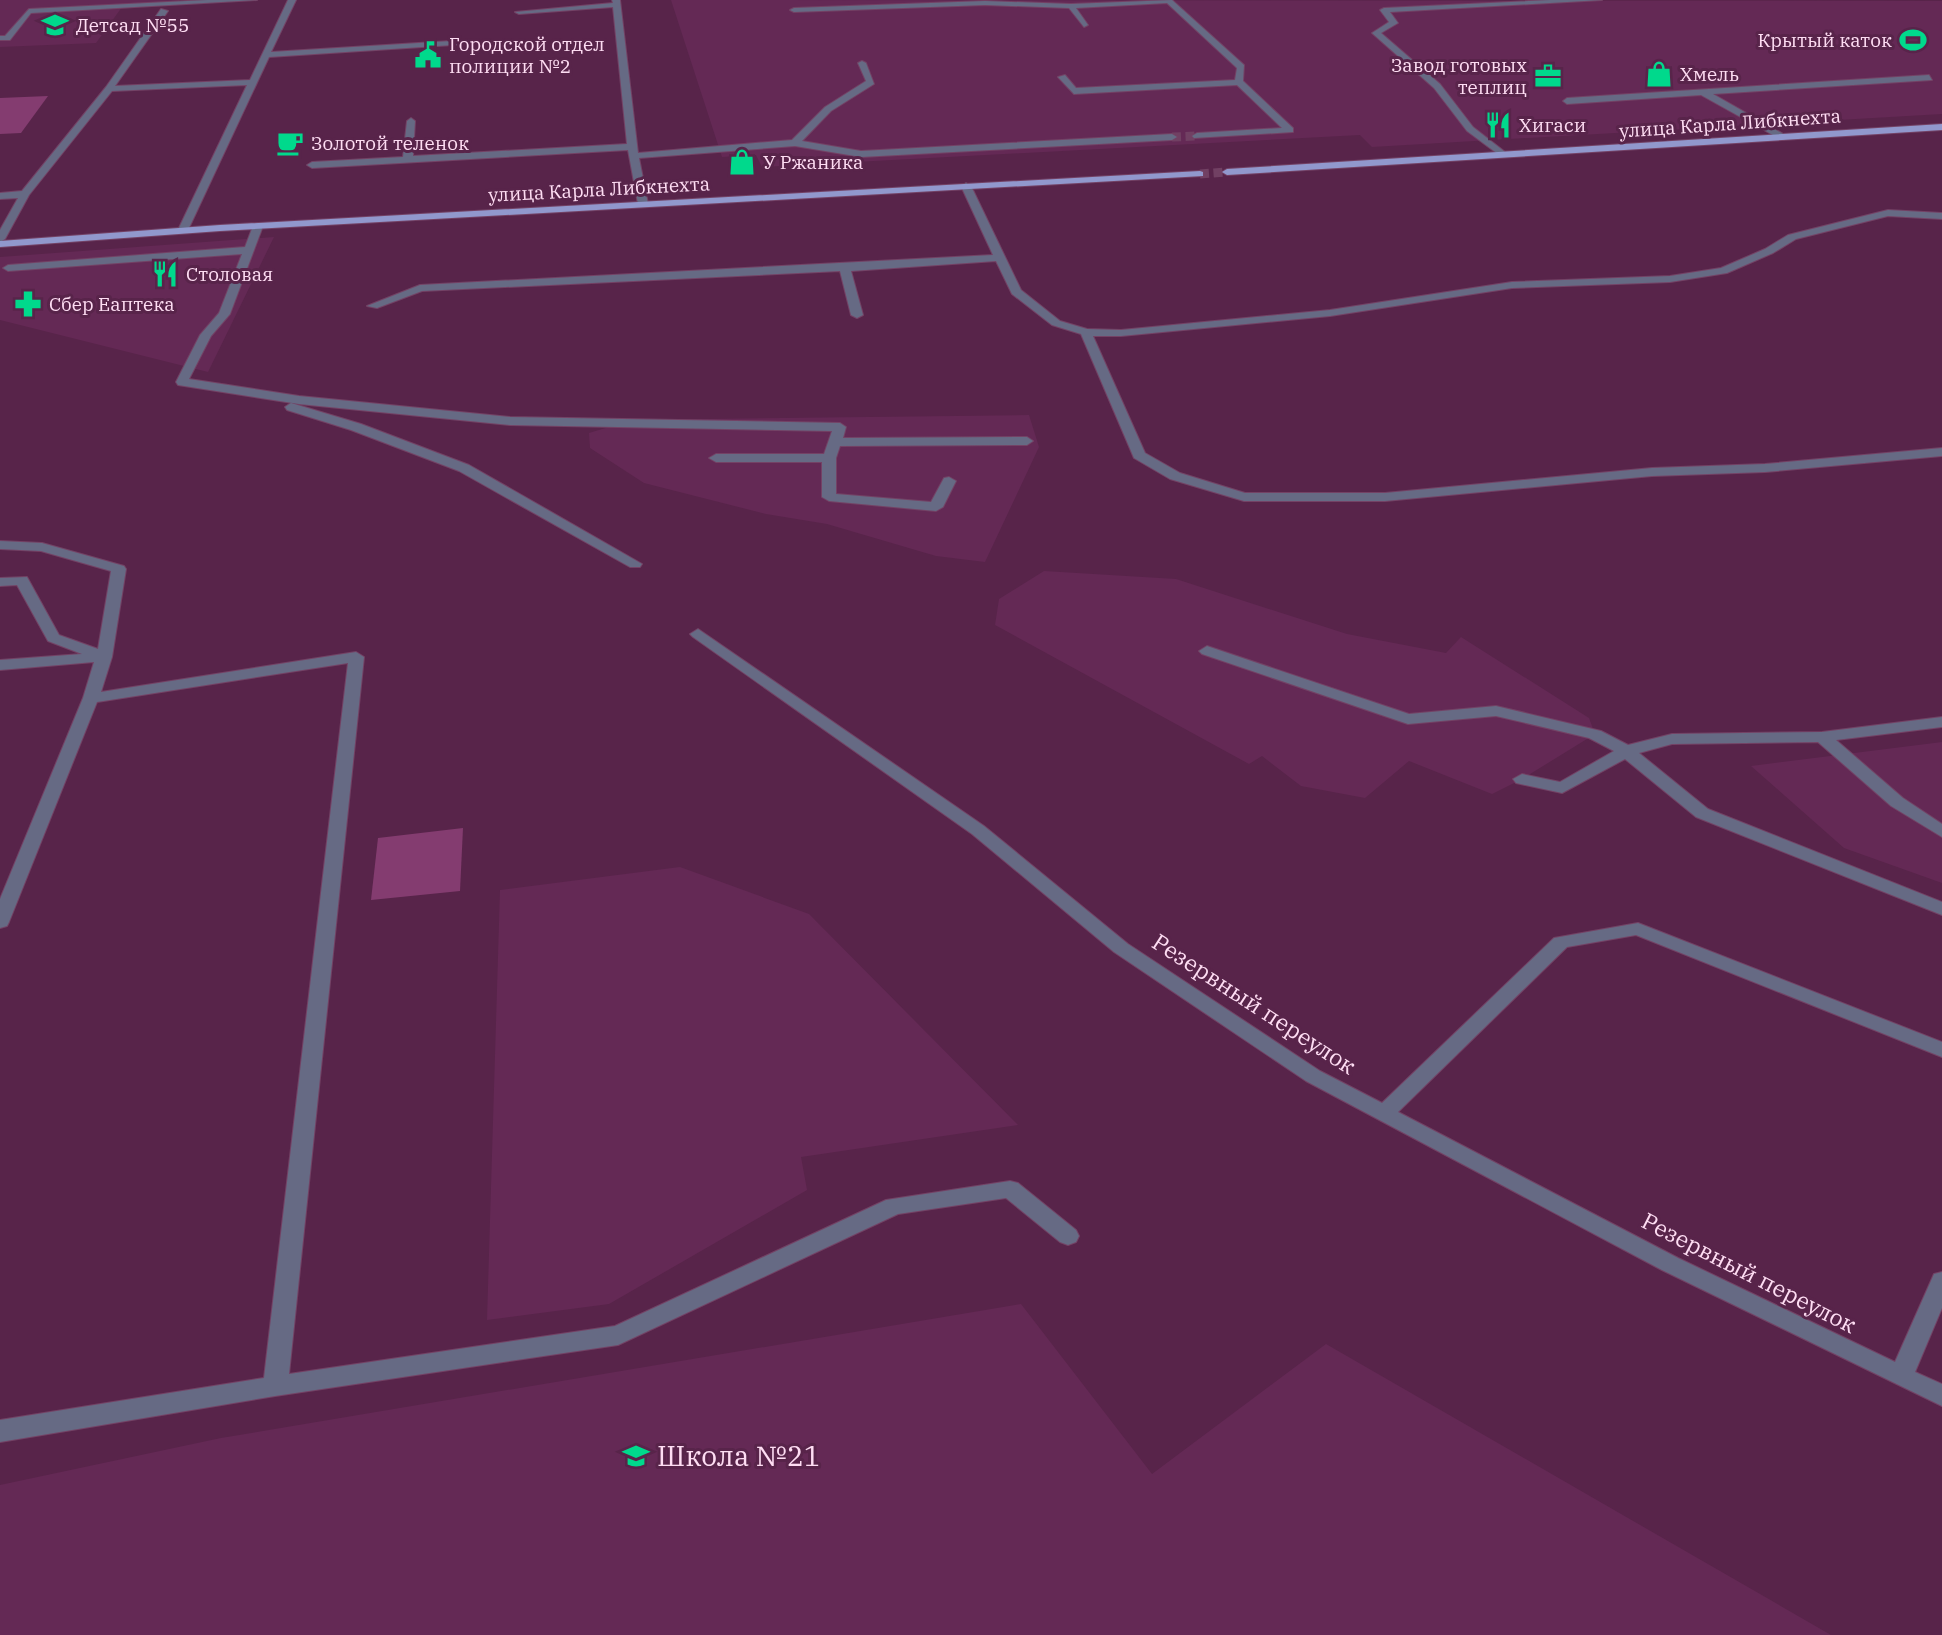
<svg xmlns="http://www.w3.org/2000/svg" width="1942" height="1635" viewBox="0 0 1942 1635" font-family="'IBM Plex Serif',serif">
  <rect width="100%" height="100%" fill="#58244a"/>
  <!-- built -->
  <g fill="#642955">
    <polygon points="0,0 180,0 175,5 122,7 96,43 0,47"/>
    <polygon points="671,0 1942,1 1942,114 1372,147 1360,135 762,167 756,155 722,157"/>
    <polygon points="274,237 208,372 0,320 0,257"/>
    <polygon points="1029,415 1039,447 985,562 936,556 827,524 766,514 644,483 590,448 589,433 632,420"/>
    <polygon points="1044,571 1176,579 1347,634 1446,653 1461,637 1589,718 1595,734 1522,779 1492,794 1409,761 1365,798 1301,786 1262,756 1249,764 995,625 999,599"/>
    <polygon points="1942,742 1942,883 1844,848 1751,766"/>
    <polygon points="680,867 809,914 1018,1125 801,1157 807,1190 609,1304 487,1320 500,890"/>
    <polygon points="1021,1304 1152,1474 1326,1344 1831,1635 0,1635 0,1485 221,1438"/>
  </g>
  <!-- green -->
  <g fill="#843c70">
    <polygon points="48,96 21,133 0,134 0,98"/>
    <polygon points="463,828 460,891 371,900 378,838"/>
  </g>
  <g fill="none" stroke-linecap="round" stroke-linejoin="round">
    <!-- minor-tunnel -->
    <polyline stroke="#714063" stroke-width="9" stroke-dasharray="9 4.5" stroke-linecap="butt" points="1172,137 1197,136"/>
    <!-- major-tunnel -->
    <polyline stroke="#714063" stroke-width="9" stroke-dasharray="9 4.5" stroke-linecap="butt" points="1200,174 1227,172"/>
    <!-- minor casing -->
    <g stroke="#734265" stroke-width="2">
      <g id="minor">
        <polygon points="207,0 257,0 31,13 10,40 0,40 0,36 5,36 29,9"/>
        <polygon points="288,0 296,0 271,52 468,40 472,42 468,44 269,57 188,230 183,233 178,230 247,85 112,91 29,195 5,239 0,242 0,230 18,198 0,199 0,193 22,191 106,87 161,9 168,11 115,86 250,80"/>
        <polygon points="612,0 620,0 638,153 792,140 825,107 866,81 858,63 862,61 866,63 874,84 831,111 802,141 861,151 1172,134 1177,137 1172,140 861,157 795,146 639,158 648,204 643,207 638,204 628,150 312,168 307,165 312,162 403,157 407,121 411,118 415,121 413,156 627,144 613,7 519,14 515,12 613,3"/>
        <polygon points="1172,0 1244,65 1243,81 1293,128 1293,132 1194,138 1192,136 1197,133 1282,128 1237,85 1074,94 1058,77 1065,75 1076,88 1235,80 1237,68 1167,3 1076,8 1088,25 1084,27 1069,8 985,5 794,12 790,10 794,8 985,1 1071,4"/>
        <polygon points="1550,0 1602,0 1390,12 1398,23 1381,33 1440,84 1473,127 1505,152 1505,156 1502,157 1467,131 1434,88 1372,33 1389,22 1380,10 1384,8"/>
        <polygon points="1929,75 1932,80 1713,94 1785,135 1785,139 1782,140 1701,95 1567,104 1563,101 1567,98"/>
        <polygon points="966,183 971,186 1021,290 1060,321 1087,329 1121,330 1330,310 1512,282 1670,276 1721,268 1765,249 1788,235 1888,210 1942,213 1942,219 1888,216 1796,239 1773,253 1727,273 1670,282 1512,288 1330,316 1121,336 1093,336 1145,453 1180,473 1245,493 1385,493 1652,468 1765,464 1942,448 1942,456 1765,472 1652,476 1385,501 1244,501 1170,479 1134,458 1081,334 1052,325 1012,294 996,261 851,271 863,315 857,318 851,315 840,271 422,291 377,308 367,306 420,285 993,255 961,186"/>
        <polygon points="258,223 263,226 230,314 211,336 189,379 299,396 510,417 840,423 846,427 843,438 1027,437 1033,441 1027,445 840,446 836,458 836,494 931,502 944,478 949,477 956,481 943,507 936,511 829,501 822,497 822,462 716,462 709,458 716,454 824,454 832,431 510,425 299,404 178,385 176,382 200,335 219,313 242,254 8,271 3,268 8,265 245,247 253,226"/>
        <polygon points="291,403 361,424 469,465 642,564 640,567 630,567 459,471 351,430 287,410 285,407"/>
        <polygon points="0,541 42,543 124,566 126,569 112,657 101,692 356,652 364,657 289,1374 615,1326 886,1200 1010,1181 1018,1183 1076,1230 1079,1236 1076,1242 1068,1245 1060,1242 1006,1198 898,1214 618,1345 275,1396 0,1442 0,1420 264,1378 348,663 97,702 9,922 7,926 0,928 0,899 83,698 94,662 0,670 0,660 82,654 48,641 17,585 0,586 0,578 27,577 59,635 98,649 111,571 41,551 0,549"/>
        <polygon points="698,629 984,826 1128,944 1320,1071 1382,1103 1554,938 1638,923 1942,1042 1942,1057 1636,935 1567,947 1398,1112 1678,1258 1895,1362 1934,1274 1942,1272 1942,1308 1915,1372 1942,1384 1942,1406 1662,1270 1306,1081 1114,952 972,834 693,637 690,634"/>
        <polygon points="1207,646 1409,714 1496,706 1601,731 1628,745 1672,734 1822,732 1942,717 1942,727 1836,740 1903,798 1942,824 1942,837 1891,806 1818,742 1672,744 1639,753 1708,809 1942,902 1942,915 1696,817 1625,759 1562,793 1516,783 1513,779 1522,774 1560,782 1614,751 1589,738 1496,716 1408,724 1202,654 1199,651"/>
      </g>
    </g>
    <!-- major casing -->
    <g stroke="#734265" stroke-width="2">
      <g id="major">
        <polygon points="1942,124 1942,130 1227,175 1222,172 1227,169"/>
        <polygon points="1200,171 1203,172 1203,176 220,231 0,247 0,241 220,225"/>
      </g>
    </g>
    <!-- minor -->
    <use href="#minor" fill="#666a84" fill-rule="evenodd"/>
    <!-- major -->
    <use href="#major" fill="#9198cd" fill-rule="evenodd"/>
  </g>
  <!-- icons -->
  <defs>
    <g id="school-bare" transform="scale(2.1)"><path d="M0-5L7-2L0 1L-7-2ZM-4 1L0 2.5L4 1V4Q0 6-4 4Z" fill="#00d98c" stroke="#58244a" stroke-width="2.5" paint-order="stroke"/></g>
    <g id="stadium-bare" transform="scale(2.1)"><path d="M0-5a6.5 5 0 1 0 0 10a6.5 5 0 1 0 0-10ZM-3.5-1.8h7v3.6h-7Z" fill="#00d98c" stroke="#58244a" stroke-width="2.5" paint-order="stroke"/></g>
    <g id="civic-bare" transform="scale(2.1)"><path d="M-.6-6.5H3V-4.5H.6V-3L4-1V1h2V6H-6V1h2V-1L-.6-3ZM-1.2 2.5V6h2.4V2.5Z" fill="#00d98c" stroke="#58244a" stroke-width="2.5" paint-order="stroke"/></g>
    <g id="shop-bare" transform="scale(2.1)"><path d="M-5-2.5h2.3a2.7 3.5 0 0 1 5.4 0H5L5.5 6h-11ZM-1.5-2.5h3a1.5 2.3 0 0 0-3 0Z" fill="#00d98c" stroke="#58244a" stroke-width="2.5" paint-order="stroke"/></g>
    <g id="office-bare" transform="scale(2.1)"><path d="M-6-3h4V-5.5h4V-3h4V5H-6ZM-1-4.5V-3h2v-1.5ZM-6 0V1H6V0Z" fill="#00d98c" stroke="#58244a" stroke-width="2.5" paint-order="stroke"/></g>
    <g id="restaurant-bare" transform="scale(2.1)"><path d="M-5-6h1v4h1v-4h1v4h1v-4h1v5L-1.5 .5V6h-2V.5L-5-1ZM5-6V6H3V1.5H1.5Q1.5-4 5-6Z" fill="#00d98c" stroke="#58244a" stroke-width="2.5" paint-order="stroke"/></g>
    <g id="cafe-bare" transform="scale(2.1)"><path d="M-5.5-4.5H6V0H3Q3 3.5 0 3.5H-2.5Q-5.5 3.5-5.5 0ZM3-3.2v2h1.7v-2ZM-6 4.5H4V6H-6Z" fill="#00d98c" stroke="#58244a" stroke-width="2.5" paint-order="stroke"/></g>
    <g id="pharmacy-bare" transform="scale(2.1)"><path d="M-2-6h4v4h4v4h-4v4h-4v-4h-4v-4h4Z" fill="#00d98c" stroke="#58244a" stroke-width="2.5" paint-order="stroke"/></g>
  </defs>
  <g fill-rule="evenodd">
    <use href="#school-bare" x="55" y="25"/>
    <use href="#stadium-bare" x="1913" y="40"/>
    <use href="#civic-bare" x="428" y="55"/>
    <use href="#shop-bare" x="1659" y="74"/>
    <use href="#office-bare" x="1548" y="76"/>
    <use href="#restaurant-bare" x="1498" y="125"/>
    <use href="#cafe-bare" x="290" y="143"/>
    <use href="#shop-bare" x="742" y="162"/>
    <use href="#restaurant-bare" x="165" y="274"/>
    <use href="#pharmacy-bare" x="28" y="304"/>
    <use href="#school-bare" x="636" y="1456"/>
  </g>
  <g text-anchor="middle" stroke-width="6" stroke-linejoin="round" paint-order="stroke">
    <!-- far-poi labels -->
    <g font-size="19" fill="#feddf3" stroke="#58244a" text-anchor="start">
      <text x="76" y="32">Детсад №55</text>
      <text x="1892" y="47" text-anchor="end">Крытый каток</text>
      <text x="449" y="51">Городской отдел<tspan x="449" dy="22">полиции №2</tspan></text>
      <text x="1527" y="72" text-anchor="end">Завод готовых<tspan x="1527" dy="22">теплиц</tspan></text>
      <text x="1680" y="81">Хмель</text>
      <text x="1519" y="132">Хигаси</text>
      <text x="311" y="150">Золотой теленок</text>
      <text x="763" y="169">У Ржаника</text>
      <text x="186" y="281">Столовая</text>
      <text x="49" y="311">Сбер Еаптека</text>
    </g>
    <!-- far-street labels -->
    <g font-size="19" fill="#feddf3" stroke="#58244a">
      <text transform="translate(1730 123) rotate(-4)" y="7">улица Карла Либкнехта</text>
      <text transform="translate(599 189) rotate(-3)" y="7">улица Карла Либкнехта</text>
    </g>
    <!-- street labels -->
    <g font-size="23" fill="#feddf3" stroke="#58244a">
      <text transform="translate(1254 1004) rotate(33)" y="8">Резервный переулок</text>
      <text transform="translate(1749 1273) rotate(27)" y="8">Резервный переулок</text>
    </g>
    <!-- near-poi labels -->
    <g font-size="28" fill="#feddf3" stroke="#58244a" text-anchor="start">
      <text x="657" y="1466">Школа №21</text>
    </g>
  </g>
</svg>
